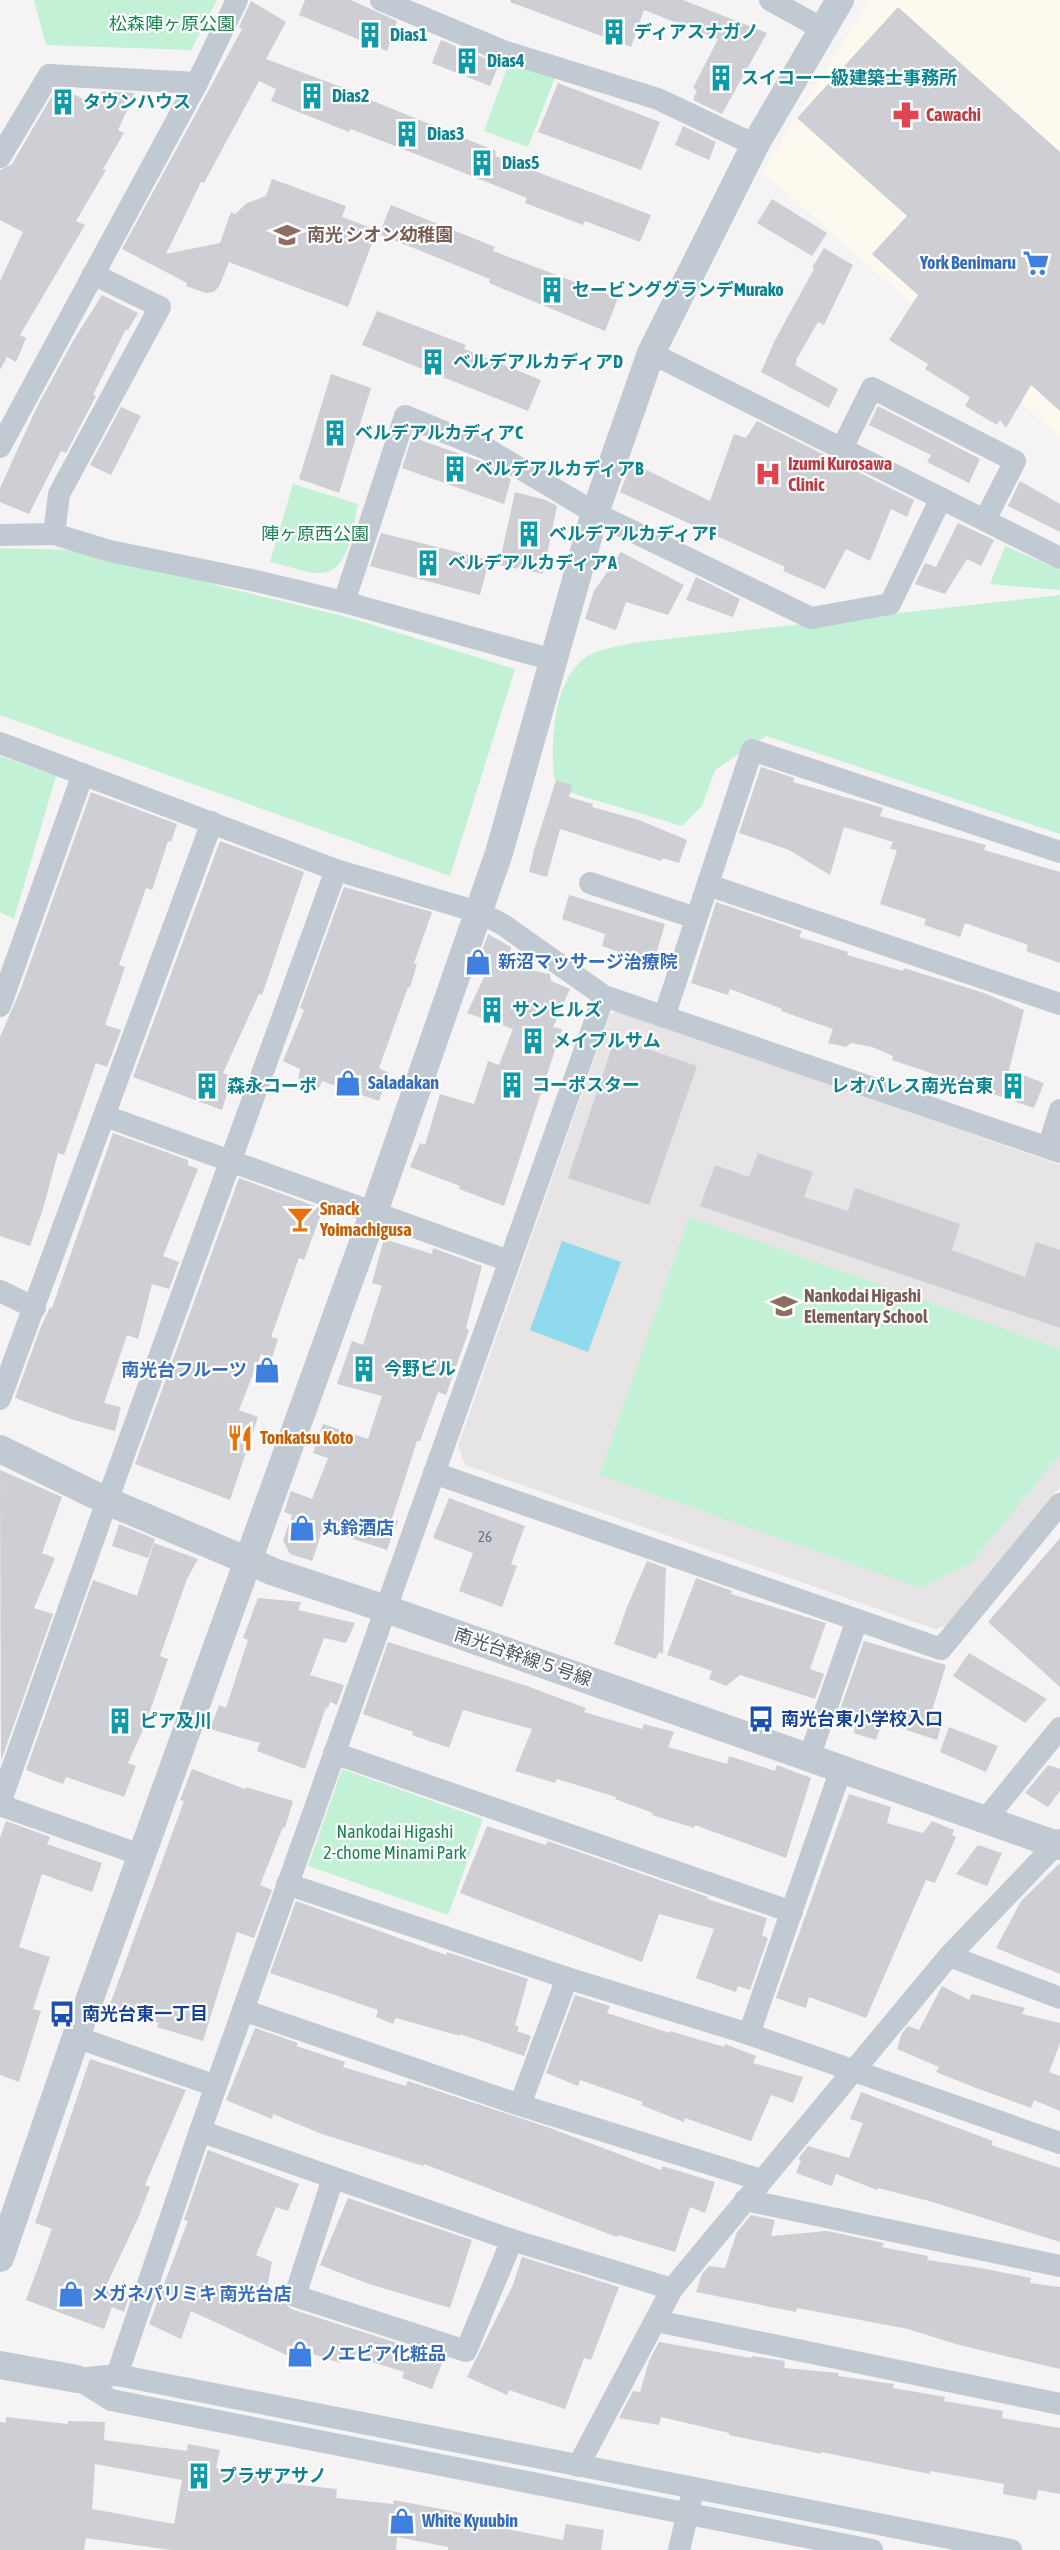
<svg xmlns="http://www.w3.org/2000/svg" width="1060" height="2550" viewBox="0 0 1060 2550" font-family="'Asap Condensed','Noto Sans JP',sans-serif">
  <rect width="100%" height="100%" fill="#f5f3f3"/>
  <!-- commercial -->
  <polygon fill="#fdf9ef" points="870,0 1060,0 1060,437 763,171"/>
  <!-- education -->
  <polygon fill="#e6e4e5" points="619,1011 1060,1165 1060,1487 949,1624 936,1629 921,1624 465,1465 458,1446 610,1014"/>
  <!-- green -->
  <g fill="#c3f1d5">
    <polygon points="34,0 217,0 191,50 46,45"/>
    <polygon points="511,57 557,72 528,147 484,131"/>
    <path d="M293,484L358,504C353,525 350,573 320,573C305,573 285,565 270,562Z"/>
    <polygon points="1005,546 1060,570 1060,590 990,584"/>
    <polygon points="0,548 110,551 219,586 347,617 515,669 450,876 0,715"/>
    <path d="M1060,595V834L766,736L715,770L702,806L682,826L568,792L554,778C551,740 552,676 591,654C603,648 620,646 632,643Z"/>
    <polygon points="0,756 56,776 14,919 0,912"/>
    <polygon points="689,1217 1060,1349 1060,1454 971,1563 921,1588 599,1475"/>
    <polygon points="342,1769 483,1819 448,1915 308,1866"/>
  </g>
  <!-- water -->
  <polygon fill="#90daee" points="562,1241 621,1262 588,1352 530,1330"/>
  <!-- building -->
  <g fill="#cdcfd5" fill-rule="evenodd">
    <polygon points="305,0 351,0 397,21 387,51 299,15"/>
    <polygon points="511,0 683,0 767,33 722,114 693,100 697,90 693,88 718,39 644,10 631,47 510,2"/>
    <polygon points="251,1 286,22 266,59 363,95 363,97 496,151 495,156 651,215 640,242 585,221 583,225 525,203 527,198 444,165 351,129 349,132 271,101 276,89 259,81 204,183 201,182 166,254 220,243 231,212 235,214 247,203 266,196 272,179 346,206 342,217 377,230 348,307 229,262 219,287 213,292 206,293 186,286 187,283 122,249 242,29 239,27"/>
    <polygon points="898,7 1060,152 1060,411 1031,385 1006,428 1000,420 997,425 965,406 970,397 925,369 928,364 889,340 918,295 872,254 907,216 797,118"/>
    <polygon points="441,40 499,64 490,86 432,63"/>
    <polygon points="558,83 660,122 641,170 538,132"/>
    <polygon points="56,89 63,89 96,105 102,91 135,93 118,130 124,133 103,169 106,170 76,221 85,225 20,335 26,338 16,362 7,357 0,370 0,281 23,232 0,220 0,170 12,164"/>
    <polygon points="683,126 716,142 709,160 675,145"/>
    <polygon points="772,199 827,233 812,256 757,223"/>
    <polygon points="391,205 495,247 493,251 618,298 605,331 489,283 490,279 379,234"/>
    <polygon points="824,248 853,265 824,325 818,322 796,360 797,361 795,365 838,389 829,408 761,372 775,340 814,269 812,268"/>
    <polygon points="102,295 138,313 128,330 126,329 93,395 96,396 66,453 61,451 29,514 0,502 0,488 36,409 73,341"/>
    <polygon points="377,311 466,345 464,349 541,380 528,411 362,345"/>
    <polygon points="331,374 371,388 339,493 299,479"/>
    <polygon points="878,406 980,459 969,483 927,462 931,455 869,425"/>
    <polygon points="121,407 141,416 111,475 90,465"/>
    <polygon points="757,421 914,500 907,517 891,509 870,561 846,549 825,589 783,571 785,567 620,492 632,463 710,501 734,434 746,438"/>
    <polygon points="412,437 483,462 511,479 504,504 402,468"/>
    <polygon points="1020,481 1060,504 1060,532 1008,506"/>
    <polygon points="515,492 546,500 557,506 543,574 499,565"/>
    <polygon points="958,523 994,540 981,566 967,559 945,594 915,584 925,563 936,567"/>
    <polygon points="381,533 489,560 480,595 370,566"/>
    <polygon points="621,552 684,585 668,615 626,602 616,630 585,619 594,591"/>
    <polygon points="696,577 740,599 733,617 686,600"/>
    <polygon points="761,767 794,778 793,782 883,808 880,816 986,845 984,850 1060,872 1060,963 1026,951 1028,945 965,923 960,937 924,925 926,919 880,904 897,850 890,849 893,842 844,827 830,875 789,850 739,833"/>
    <polygon points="556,780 572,785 569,797 593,804 592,807 639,820 687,840 679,863 663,858 661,861 560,829 547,877 529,872 534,850"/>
    <polygon points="91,792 177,824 171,842 168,841 152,890 146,888 119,965 125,967 105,1025 121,1030 107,1067 96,1063 64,1155 58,1153 43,1209 30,1246 0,1236 0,1037 20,991"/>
    <polygon points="220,841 304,872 262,995 259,994 223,1073 232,1077 222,1110 133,1077"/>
    <polygon points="344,887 432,912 414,963 417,964 410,988 408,987 379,1068 389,1073 379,1101 322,1081 319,1088 298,1081 300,1069 283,1061 304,1010 300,1008"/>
    <polygon points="569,895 665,924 653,964 602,946 605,934 562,919"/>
    <polygon points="716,902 802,931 799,937 848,952 847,955 903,971 904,968 984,993 1024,1010 1009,1070 1044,1083 1034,1108 892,1060 893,1056 872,1047 851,1043 846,1047 828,1043 833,1029 781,1011 782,1009 730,989 728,995 691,983"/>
    <polygon points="488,934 511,947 510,954 527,963 525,969 550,974 551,981 570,989 553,1027 562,1029 504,1206 459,1189 460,1186 410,1167 420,1143 425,1145 440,1094 474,1104 488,1061 499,1065 513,1029 467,1013 488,969 477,965"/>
    <polygon points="615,1038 697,1066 649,1205 568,1178"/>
    <polygon points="113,1133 188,1160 188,1165 198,1169 163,1256 179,1262 169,1289 152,1284 138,1339 127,1335 104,1403 121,1407 115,1431 74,1420 15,1398 40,1329 50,1307 52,1308"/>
    <polygon points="758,1153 813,1172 804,1197 848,1211 855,1188 960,1224 952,1250 1025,1277 1036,1242 1060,1250 1060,1328 700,1206 715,1165 749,1177"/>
    <polygon points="239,1178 323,1209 304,1260 299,1258 271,1337 278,1339 272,1358 261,1354 239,1410 258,1417 230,1500 135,1464"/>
    <polygon points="384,1239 432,1254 433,1248 482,1266 466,1328 469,1330 446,1395 438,1392 420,1441 417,1441 392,1519 398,1521 387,1550 323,1529 312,1561 290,1554 283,1540 292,1515 284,1512 291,1491 312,1499 328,1458 313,1453 323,1424 368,1439 382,1396 337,1384 352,1341 363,1345 382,1286 372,1283"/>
    <polygon points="0,1470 62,1497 42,1553 55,1558 34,1608 53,1614 1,1761"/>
    <polygon points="449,1498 525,1526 511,1564 517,1566 502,1607 459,1591 473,1553 433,1538"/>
    <polygon points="119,1524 155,1539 148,1558 112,1546"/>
    <polygon points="1060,1538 1060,1687 988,1622"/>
    <polygon points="154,1543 198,1559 187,1579 160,1656 168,1659 145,1725 128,1763 136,1766 124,1797 66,1777 63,1784 26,1770 93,1580 137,1596"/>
    <polygon points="647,1561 666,1568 663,1654 659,1652 656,1659 614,1644 627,1607"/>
    <polygon points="696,1578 732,1591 731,1594 826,1623 810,1669 824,1674 815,1699 740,1675 726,1686 709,1679 712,1671 667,1655"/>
    <polygon points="258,1598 301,1602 298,1610 355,1623 346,1643 324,1638 310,1675 344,1685 337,1705 330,1702 328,1708 326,1707 305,1769 257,1751 260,1743 210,1729 219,1705 226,1708 248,1640 243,1638"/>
    <polygon points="864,1641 946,1665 931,1714 944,1717 937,1740 882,1722 876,1740 854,1733 857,1717 840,1710"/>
    <polygon points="388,1642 527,1686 586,1708 584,1712 642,1729 644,1724 674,1732 668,1747 727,1764 729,1756 775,1771 777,1765 811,1778 786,1858 695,1825 694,1828 652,1815 653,1813 615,1799 616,1797 557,1779 555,1783 515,1771 532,1729 463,1710 449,1748 412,1735 413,1732 363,1714"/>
    <polygon points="969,1653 1047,1699 1025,1723 953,1676"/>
    <polygon points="949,1727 998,1746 986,1772 940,1752"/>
    <polygon points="1048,1765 1060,1769 1060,1791 1048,1807 1025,1793"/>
    <polygon points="192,1769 245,1789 246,1787 293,1801 285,1828 283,1827 260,1885 272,1890 254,1938 237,1932 203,2041 157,2027 159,2023 109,2007 184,1801 180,1800"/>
    <polygon points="849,1794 891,1807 887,1823 923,1833 932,1821 954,1830 952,1835 956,1837 935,1883 926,1880 866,2018 809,1997 806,2008 776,1998"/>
    <polygon points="6,1821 50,1837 47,1844 102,1863 92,1892 42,1874 19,1947 50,1957 33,2009 41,2011 19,2082 0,2075 0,1838"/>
    <polygon points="487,1826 546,1845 548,1841 708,1897 707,1899 767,1918 762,1935 768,1938 750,1990 738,1986 736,1992 696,1978 714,1929 659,1914 642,1962 460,1893"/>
    <polygon points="978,1845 1002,1853 987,1886 956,1874"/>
    <polygon points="1060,1863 1060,1974 996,1948 1021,1901"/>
    <polygon points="296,1901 446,1955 447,1952 528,1979 515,2025 519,2027 517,2031 531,2036 524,2056 460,2034 460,2036 396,2018 393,2024 376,2017 378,2010 270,1973"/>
    <polygon points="942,1986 969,2000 972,1994 1025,2008 1022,2014 1060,2023 1060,2043 1049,2072 1060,2076 1060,2111 1034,2100 1031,2108 976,2088 936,2072 939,2067 897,2049 902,2033 908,2026 919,2030"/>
    <polygon points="575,1995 610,2006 607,2013 670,2033 670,2031 724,2047 725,2044 756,2056 753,2063 803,2077 793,2103 771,2095 751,2141 685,2118 684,2122 641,2105 643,2102 580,2080 578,2086 546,2073"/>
    <polygon points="255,2028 298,2043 296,2046 345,2062 343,2067 406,2086 408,2081 550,2128 661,2170 662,2166 715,2182 705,2213 690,2207 675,2252 618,2235 617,2237 424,2164 423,2166 322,2134 273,2114 272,2119 226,2100"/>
    <polygon points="90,2059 186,2090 145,2185 150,2187 139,2216 106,2286 130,2294 124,2312 112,2307 104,2329 26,2300 52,2229 35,2223"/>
    <polygon points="861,2092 993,2141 991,2145 1060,2168 1060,2242 929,2201 878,2188 877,2190 836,2174 832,2186 796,2173 801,2160 798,2159 808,2146 849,2158 863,2123 850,2119"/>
    <polygon points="208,2150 299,2184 288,2211 276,2207 256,2255 272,2262 266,2293 283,2300 291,2309 444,2358 432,2389 402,2378 404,2372 344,2353 340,2363 301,2350 297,2360 191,2311 181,2339 149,2324 188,2221 184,2220"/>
    <polygon points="348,2198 472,2240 450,2308 369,2284 320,2265"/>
    <polygon points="751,2215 775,2220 771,2236 827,2231 884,2243 882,2247 928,2256 927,2260 981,2268 1031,2278 1030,2283 1060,2287 1060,2369 959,2345 908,2329 797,2308 796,2312 696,2292 702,2274 709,2266 725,2268 737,2232"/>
    <polygon points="522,2257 619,2287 591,2360 584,2358 565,2409 509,2390 507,2395 467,2377 513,2285"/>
    <polygon points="659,2342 751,2358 752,2356 785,2361 784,2368 839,2373 838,2376 894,2384 893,2388 945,2397 944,2401 1003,2411 1002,2418 1060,2428 1060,2494 1038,2490 1036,2500 1003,2494 1004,2484 930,2471 930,2474 821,2452 821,2454 729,2435 729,2433 661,2417 659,2425 619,2418 633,2391 640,2392 649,2361"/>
    <path d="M6,2417L68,2424V2421L105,2422L104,2440L187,2451L188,2444L220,2450L216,2468L281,2480V2483L337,2489L336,2498L393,2504L394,2500L493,2519L492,2526L563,2540L566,2524L604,2530L601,2550H448V2547L397,2537L396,2550H171L86,2538L84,2550H0V2422L6,2423ZM95,2464L182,2480L174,2524L92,2509Z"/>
  </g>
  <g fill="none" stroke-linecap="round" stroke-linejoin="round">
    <!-- minor -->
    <g stroke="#c1cad2" stroke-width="22">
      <polyline points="381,0 503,51 658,99 755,145"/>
      <polyline points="770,0 823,29"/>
      <polyline points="0,157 49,75 197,83"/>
      <polyline points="651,353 1060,558"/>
      <polyline points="0,447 197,83 237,0"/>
      <polyline points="842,448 872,388 1015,461 985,520"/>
      <polyline points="54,534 59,494 160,307 93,274"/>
      <polyline points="0,535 54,534 110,551 256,581 344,602 553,660"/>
      <polyline points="344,602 405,416 489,450 595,513 811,618 890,604 941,498"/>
      <polyline points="0,743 336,870 478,912 502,924 604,996 1060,1152"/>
      <polyline points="590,883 696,918"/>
      <polyline points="708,885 1060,1004"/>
      <polyline points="0,1006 83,774"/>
      <polyline points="664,1017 752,750 1060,852"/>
      <polyline points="105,1116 509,1261"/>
      <polyline points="1048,1148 1060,1110"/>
      <polyline points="0,1291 35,1308"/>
      <polyline points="0,1399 212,822"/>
      <polyline points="434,1473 941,1649 1060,1504"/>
      <polyline points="334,1753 792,1912"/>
      <polyline points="809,1758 857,1620"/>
      <polyline points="0,1803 107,1501 336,870"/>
      <polyline points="0,1805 141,1855"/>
      <polyline points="985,1820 1060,1728"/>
      <polyline points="287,1884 567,1978 749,2034 1060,2143"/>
      <polyline points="949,1956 1060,1998"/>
      <polyline points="243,2010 520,2105 761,2180"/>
      <polyline points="749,2034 841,1769"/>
      <polyline points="76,2037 216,2086"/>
      <polyline points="520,2105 567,1978"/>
      <polyline points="200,2131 512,2240 672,2289"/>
      <polyline points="333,2178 295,2296 466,2351 512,2240"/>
      <polyline points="745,2200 1060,2266"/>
      <polyline points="656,2321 1060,2404"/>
      <polyline points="117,2375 200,2131 604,996"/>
      <polyline points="77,2379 117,2375 1011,2550"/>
      <polyline points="77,2379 111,2400 872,2550"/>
      <polyline points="578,2466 672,2289 949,1956 1060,1840"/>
      <polyline points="679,2550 691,2499"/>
    </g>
    <!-- tertiary -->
    <g stroke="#c1cad2" stroke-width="28">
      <polyline points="0,1449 107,1501 274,1572 386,1609 1060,1846"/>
      <polyline points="0,2258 76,2037 374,1212 499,853 595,513 651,353 755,145 840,0"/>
      <polyline points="0,2365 77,2379"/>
    </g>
  </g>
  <!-- icons -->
  <defs>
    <g id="building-bare" transform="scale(2.07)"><path d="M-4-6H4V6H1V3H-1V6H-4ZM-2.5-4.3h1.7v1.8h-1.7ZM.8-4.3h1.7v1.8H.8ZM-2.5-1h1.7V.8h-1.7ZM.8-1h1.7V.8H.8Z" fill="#0f9aa8" stroke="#fff" stroke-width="2.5" paint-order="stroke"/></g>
    <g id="pharmacy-bare" transform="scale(2.07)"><path d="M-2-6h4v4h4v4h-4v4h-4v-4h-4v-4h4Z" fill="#e0444e" stroke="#fff" stroke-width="2.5" paint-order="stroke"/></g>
    <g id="school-bare" transform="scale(2.07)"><path d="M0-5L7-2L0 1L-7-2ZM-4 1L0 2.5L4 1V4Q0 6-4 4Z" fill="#8d6e63" stroke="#fff" stroke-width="2.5" paint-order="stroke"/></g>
    <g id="supermarket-bare" transform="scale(2.07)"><path d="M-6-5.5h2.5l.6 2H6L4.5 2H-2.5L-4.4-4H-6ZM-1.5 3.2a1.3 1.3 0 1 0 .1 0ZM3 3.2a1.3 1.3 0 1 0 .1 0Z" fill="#3f7fe0" stroke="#fff" stroke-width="2.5" paint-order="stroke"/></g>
    <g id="hospital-bare" transform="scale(2.07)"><path d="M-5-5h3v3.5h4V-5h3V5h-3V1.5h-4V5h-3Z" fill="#e0444e" stroke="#fff" stroke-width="2.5" paint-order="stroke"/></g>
    <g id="shop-bare" transform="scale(2.07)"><path d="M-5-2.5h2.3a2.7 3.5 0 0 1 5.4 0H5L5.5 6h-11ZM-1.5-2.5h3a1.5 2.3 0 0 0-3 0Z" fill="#3f7fe0" stroke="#fff" stroke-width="2.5" paint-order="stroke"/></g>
    <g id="bar-bare" transform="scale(2.07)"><path d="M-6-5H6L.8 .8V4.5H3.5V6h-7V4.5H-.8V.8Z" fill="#e8710a" stroke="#fff" stroke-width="2.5" paint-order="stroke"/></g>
    <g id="restaurant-bare" transform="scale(2.07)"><path d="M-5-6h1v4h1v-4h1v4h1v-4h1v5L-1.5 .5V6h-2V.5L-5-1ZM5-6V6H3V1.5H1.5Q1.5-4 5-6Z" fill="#e8710a" stroke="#fff" stroke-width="2.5" paint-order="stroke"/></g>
    <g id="bus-bare" transform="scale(2.07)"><path d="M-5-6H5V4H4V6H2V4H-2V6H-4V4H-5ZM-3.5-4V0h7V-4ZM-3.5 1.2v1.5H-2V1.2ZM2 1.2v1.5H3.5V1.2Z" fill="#1a4fb4" stroke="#fff" stroke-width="2.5" paint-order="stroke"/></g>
  </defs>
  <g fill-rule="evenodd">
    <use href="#building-bare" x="614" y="32"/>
    <use href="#building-bare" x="370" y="35"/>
    <use href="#building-bare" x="467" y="61"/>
    <use href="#building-bare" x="721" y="78"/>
    <use href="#building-bare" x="312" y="96"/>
    <use href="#building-bare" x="63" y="102"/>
    <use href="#pharmacy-bare" x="906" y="115"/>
    <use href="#building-bare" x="407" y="134"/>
    <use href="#building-bare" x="482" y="163"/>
    <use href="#school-bare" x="287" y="235"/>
    <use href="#supermarket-bare" x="1036" y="263"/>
    <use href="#building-bare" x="552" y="290"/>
    <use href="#building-bare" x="433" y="362"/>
    <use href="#building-bare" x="335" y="433"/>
    <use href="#building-bare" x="455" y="469"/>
    <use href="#hospital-bare" x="768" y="474"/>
    <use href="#building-bare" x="529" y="534"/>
    <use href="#building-bare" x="428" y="563"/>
    <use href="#shop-bare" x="478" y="962"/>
    <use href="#building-bare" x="492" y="1010"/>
    <use href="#building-bare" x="533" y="1041"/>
    <use href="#shop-bare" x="348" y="1083"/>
    <use href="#building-bare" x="512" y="1085"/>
    <use href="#building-bare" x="207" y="1086"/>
    <use href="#building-bare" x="1013" y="1086"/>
    <use href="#bar-bare" x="300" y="1219"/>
    <use href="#school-bare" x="784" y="1306"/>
    <use href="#building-bare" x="364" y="1369"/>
    <use href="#shop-bare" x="267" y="1370"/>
    <use href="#restaurant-bare" x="240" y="1438"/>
    <use href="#shop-bare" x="302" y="1528"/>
    <use href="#bus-bare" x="761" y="1719"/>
    <use href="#building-bare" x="120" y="1721"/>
    <use href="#bus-bare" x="62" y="2014"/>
    <use href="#shop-bare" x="71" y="2294"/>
    <use href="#shop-bare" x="300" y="2354"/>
    <use href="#building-bare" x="199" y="2476"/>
    <use href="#shop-bare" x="402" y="2521"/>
  </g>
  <g text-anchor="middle" stroke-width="4.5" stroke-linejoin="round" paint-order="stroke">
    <!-- number labels -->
    <g font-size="15" fill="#6b747e">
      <text x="485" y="1542">26</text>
    </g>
    <!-- park labels -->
    <g font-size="18" fill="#17864f" stroke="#fff">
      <text x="172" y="30">松森陣ヶ原公園</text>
      <text x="315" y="540">陣ヶ原西公園</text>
      <text x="395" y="1838">Nankodai Higashi<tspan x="395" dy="21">2-chome Minami Park</tspan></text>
    </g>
    <!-- culture labels -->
    <g font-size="18" font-weight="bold" fill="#0d838f" stroke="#fff" text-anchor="start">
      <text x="634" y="38">ディアスナガノ</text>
      <text x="390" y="41">Dias1</text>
      <text x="487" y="67">Dias4</text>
      <text x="741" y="84">スイコー一級建築士事務所</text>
      <text x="332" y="102">Dias2</text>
      <text x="83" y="108">タウンハウス</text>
      <text x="427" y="140">Dias3</text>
      <text x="502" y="169">Dias5</text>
      <text x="572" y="296">セービンググランデMurako</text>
      <text x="453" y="368">ベルデアルカディアD</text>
      <text x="355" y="439">ベルデアルカディアC</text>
      <text x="475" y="475">ベルデアルカディアB</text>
      <text x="549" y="540">ベルデアルカディアF</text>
      <text x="448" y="569">ベルデアルカディアA</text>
      <text x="512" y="1016">サンヒルズ</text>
      <text x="553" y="1047">メイプルサム</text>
      <text x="532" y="1091">コーポスター</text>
      <text x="227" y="1092">森永コーポ</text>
      <text x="993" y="1092" text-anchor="end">レオパレス南光台東</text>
      <text x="384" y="1375">今野ビル</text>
      <text x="140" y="1727">ピア及川</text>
      <text x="219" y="2482">プラザアサノ</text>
    </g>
    <!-- health labels -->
    <g font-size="18" font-weight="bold" fill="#be3a42" stroke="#fff" text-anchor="start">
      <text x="926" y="121">Cawachi</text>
      <text x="788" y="470">Izumi Kurosawa<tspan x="788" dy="21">Clinic</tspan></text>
    </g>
    <!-- education labels -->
    <g font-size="18" font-weight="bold" fill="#785e54" stroke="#fff" text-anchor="start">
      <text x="307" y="241">南光 シオン幼稚園</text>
      <text x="804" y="1302">Nankodai Higashi<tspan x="804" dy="21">Elementary School</tspan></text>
    </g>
    <!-- shop labels -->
    <g font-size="18" font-weight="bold" fill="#366cbe" stroke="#fff" text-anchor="start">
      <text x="1016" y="269" text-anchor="end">York Benimaru</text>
      <text x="498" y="968">新沼マッサージ治療院</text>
      <text x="368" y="1089">Saladakan</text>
      <text x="247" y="1376" text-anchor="end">南光台フルーツ</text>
      <text x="322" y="1534">丸鈴酒店</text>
      <text x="91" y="2300">メガネパリミキ 南光台店</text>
      <text x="320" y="2360">ノエビア化粧品</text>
      <text x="422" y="2527">White Kyuubin</text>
    </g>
    <!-- food labels -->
    <g font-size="18" font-weight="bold" fill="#c56008" stroke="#fff" text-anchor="start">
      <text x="320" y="1215">Snack<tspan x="320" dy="21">Yoimachigusa</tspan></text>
      <text x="260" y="1444">Tonkatsu Koto</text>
    </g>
    <!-- street labels -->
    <g font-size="18" fill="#4a5661" stroke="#fff">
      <text transform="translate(523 1657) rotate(19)" y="6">南光台幹線５号線</text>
    </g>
    <!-- transit labels -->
    <g font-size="18" font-weight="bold" fill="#164399" stroke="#fff" text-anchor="start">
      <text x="781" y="1725">南光台東小学校入口</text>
      <text x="82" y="2020">南光台東一丁目</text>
    </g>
  </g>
</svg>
